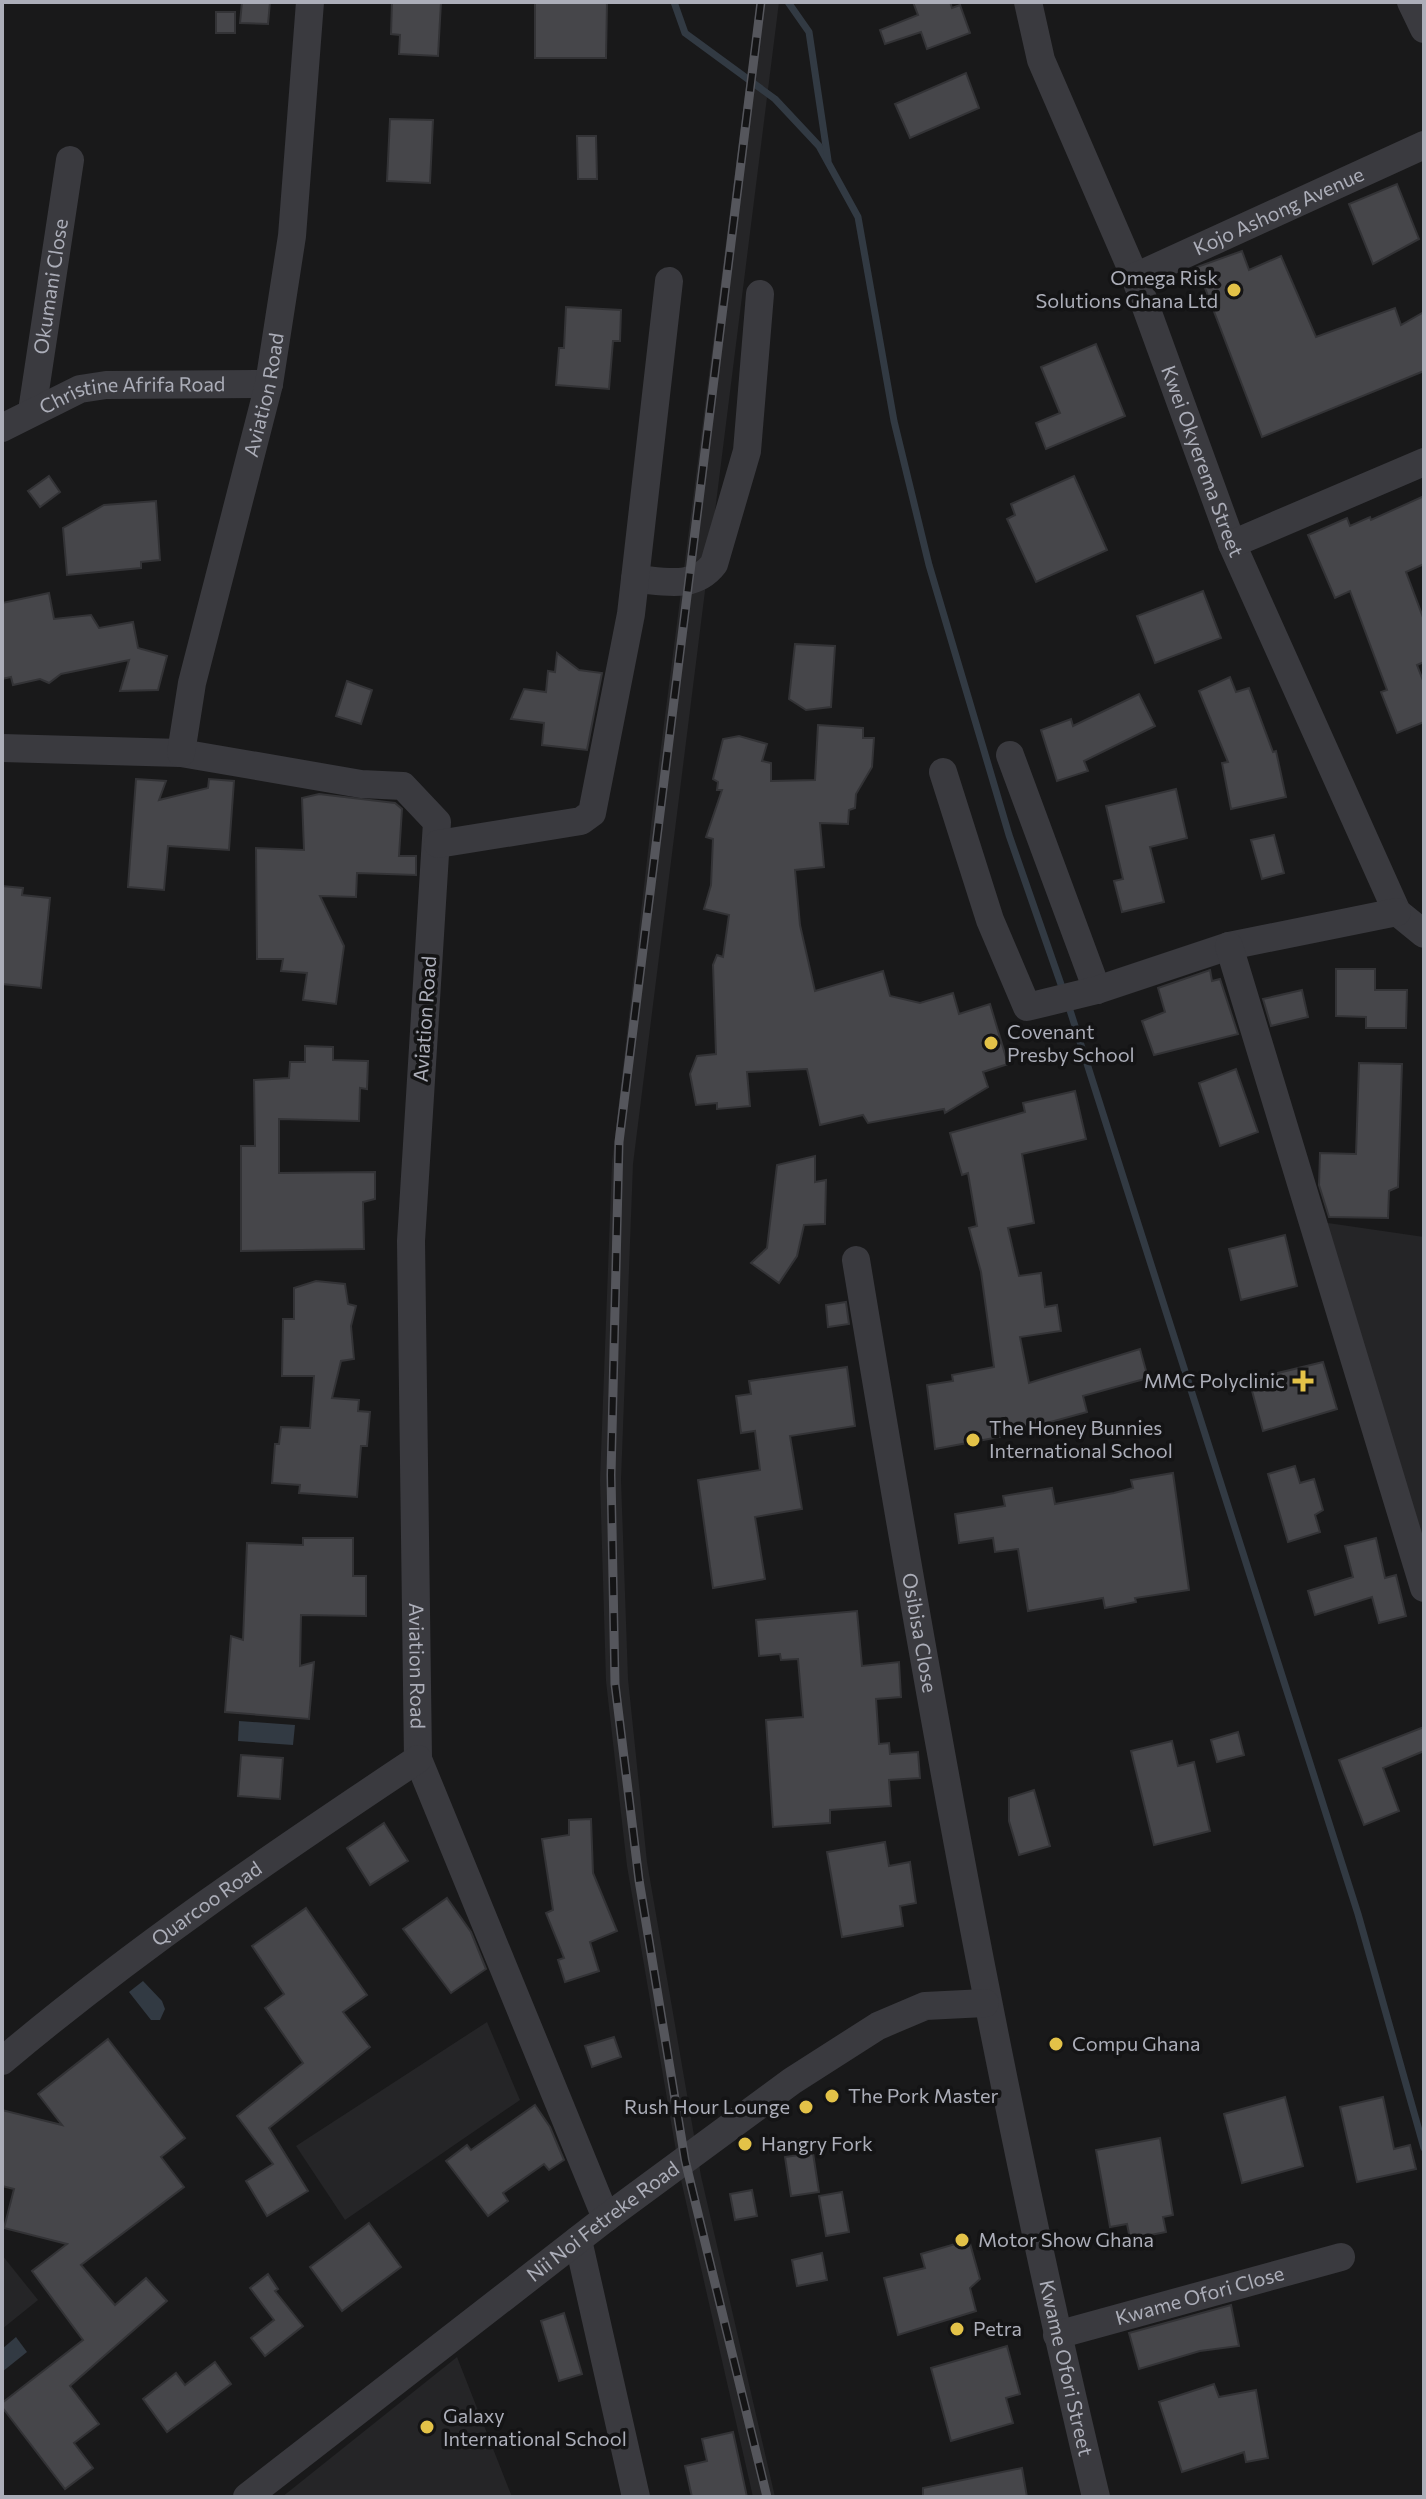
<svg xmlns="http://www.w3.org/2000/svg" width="1426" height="2499" viewBox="0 0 1426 2499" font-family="Commissioner,sans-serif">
  <rect width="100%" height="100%" fill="#19191a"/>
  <!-- built -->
  <g fill="#252527">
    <polygon points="757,2 779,2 633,1164 621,1480 628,1679 647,1862 701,2176 775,2497 753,2497 681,2180 627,1866 606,1681 600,1480 612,1163 652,817"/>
    <polygon points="1321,1222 1424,1237 1424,1542"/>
    <polygon points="487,2022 520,2100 345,2220 296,2146"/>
    <polygon points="2,2255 38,2300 2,2329"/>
    <polygon points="457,2357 512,2497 282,2497"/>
  </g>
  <!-- water -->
  <g fill="#323a43">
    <polygon points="239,1721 295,1725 293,1745 238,1741"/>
    <polygon points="143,1981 162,2001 165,2009 160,2020 151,2020 129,1992"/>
    <polygon points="16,2337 27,2352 2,2372 2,2349"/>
  </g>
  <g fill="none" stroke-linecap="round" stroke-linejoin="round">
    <!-- stream -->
    <g stroke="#323a43" stroke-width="7">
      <polyline points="674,2 685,33 775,99 819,146 858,217 894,421 929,565 1009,835 1064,993"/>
      <polyline points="788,2 809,32 828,160"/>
      <polyline points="1068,1004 1358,1914 1424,2148"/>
    </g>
  </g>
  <!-- building -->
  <g fill="#46464a" stroke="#333336" stroke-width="2">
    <polygon points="242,2 270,2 268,24 240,23"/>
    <polygon points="392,2 441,2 438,56 399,54 400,35 391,34"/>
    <polygon points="535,2 607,2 606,58 535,58"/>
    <polygon points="913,2 950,2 952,8 960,5 970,33 927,49 921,32 885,44 880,30 918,15"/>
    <rect x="216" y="12" width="19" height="21"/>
    <polygon points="966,73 979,108 910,138 895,104"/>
    <polygon points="390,119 433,120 430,183 387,181"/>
    <polygon points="577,136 596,136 597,179 578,179"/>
    <polygon points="1397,184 1419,239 1373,264 1349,204"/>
    <polygon points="1242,251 1249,270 1281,256 1316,337 1395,308 1401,325 1424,312 1424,371 1262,437 1197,267"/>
    <polygon points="566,307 621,310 620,341 613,341 609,389 556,385 559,348 564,348"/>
    <polygon points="1096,344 1125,416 1046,449 1036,423 1060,413 1041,367"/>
    <polygon points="49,476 60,492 40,507 28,491"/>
    <polygon points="1074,476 1107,550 1036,582 1007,519 1015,515 1011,504"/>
    <polygon points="1424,496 1424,564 1406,572 1424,620 1424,662 1417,665 1424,683 1424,722 1397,733 1381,692 1387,690 1350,591 1335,598 1308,535 1347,518 1350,526 1370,517 1371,520"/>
    <polygon points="156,501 160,560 141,562 141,568 67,575 63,528 104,505"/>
    <polygon points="1203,591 1221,638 1155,663 1137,616"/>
    <polygon points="49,593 54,619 91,615 99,628 133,622 138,648 167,656 158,690 120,691 129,660 61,674 49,683 40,679 13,685 11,677 2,679 2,603"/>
    <polygon points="795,644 835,646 831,707 806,710 789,699"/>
    <polygon points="557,653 579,670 602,673 587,750 542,745 544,723 511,719 524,689 546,692 548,671 555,672"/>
    <polygon points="1230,677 1236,692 1249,688 1273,752 1276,751 1286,797 1231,809 1222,763 1228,762 1199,691"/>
    <polygon points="347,681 372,690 361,724 336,716"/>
    <polygon points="1139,694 1155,726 1084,761 1088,771 1057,781 1041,730 1071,719 1073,726"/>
    <polygon points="818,725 863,728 863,738 874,738 872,767 856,794 855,808 849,810 848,824 820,823 824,867 795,870 800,925 815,991 883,971 890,996 920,1003 953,993 959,1014 990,1004 1008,1064 983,1072 988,1087 945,1113 944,1109 868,1123 863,1115 820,1125 807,1069 747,1072 750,1106 717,1109 717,1103 696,1105 690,1074 697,1056 716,1054 713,965 717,955 723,957 729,915 704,909 711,885 713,839 706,837 722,790 717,790 718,782 713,779 723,739 739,736 767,744 762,761 771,763 771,781 815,780"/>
    <polygon points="136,779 166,781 159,800 208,788 209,779 234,781 229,850 168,846 164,890 128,887"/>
    <polygon points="1176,789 1187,838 1150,847 1164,902 1122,912 1114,881 1123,879 1106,806"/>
    <polygon points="319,794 395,803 402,809 399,856 416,856 416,875 357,873 356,897 320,896 344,946 336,1004 303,1000 307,973 281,971 283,959 257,959 256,848 304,850 302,798"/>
    <polygon points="1274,835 1284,873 1262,879 1251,840"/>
    <polygon points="2,886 23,888 22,895 50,898 41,988 2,984"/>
    <polygon points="1336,969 1375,969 1375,990 1407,990 1406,1028 1366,1028 1366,1017 1336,1016"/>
    <polygon points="1210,970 1212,981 1220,979 1238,1034 1154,1055 1142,1021 1165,1012 1158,988"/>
    <polygon points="1302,990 1308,1017 1271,1026 1263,999"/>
    <polygon points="305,1046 333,1047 333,1060 368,1061 367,1089 360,1088 359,1121 279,1119 279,1173 375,1172 375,1199 363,1202 364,1249 241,1251 241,1146 255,1146 254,1080 289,1078 290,1062 305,1062"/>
    <polygon points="1359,1063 1402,1064 1398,1187 1389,1191 1388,1218 1329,1217 1319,1185 1320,1153 1356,1154"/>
    <polygon points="1236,1069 1258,1132 1220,1146 1199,1083"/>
    <polygon points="1075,1091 1086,1139 1022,1154 1034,1223 1008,1228 1019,1276 1041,1273 1045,1307 1057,1305 1061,1331 1020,1337 1029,1383 1140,1349 1148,1378 1083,1396 1087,1412 1036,1426 1037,1430 935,1449 927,1385 953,1381 952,1375 994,1367 981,1272 969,1228 977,1226 968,1173 962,1175 950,1133 1025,1112 1023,1103"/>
    <polygon points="815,1156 815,1182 826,1180 825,1224 804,1225 797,1256 779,1283 751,1263 767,1248 777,1165"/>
    <polygon points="1285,1235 1297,1286 1241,1300 1229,1249"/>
    <polygon points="316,1281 345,1284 348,1304 356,1306 351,1326 354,1359 341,1361 332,1398 359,1400 358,1411 370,1412 367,1446 361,1446 357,1497 299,1493 300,1485 272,1483 275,1444 279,1444 281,1427 310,1428 314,1376 282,1376 283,1319 294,1319 294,1288"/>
    <polygon points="846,1302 849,1324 828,1327 826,1305"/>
    <polygon points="1323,1362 1337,1409 1263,1431 1249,1380"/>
    <polygon points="847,1367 855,1426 790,1436 802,1509 755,1517 765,1579 713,1588 698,1480 760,1470 755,1431 741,1433 736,1396 751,1394 749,1381"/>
    <polygon points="1295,1466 1300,1483 1314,1479 1323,1510 1315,1515 1320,1532 1288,1542 1268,1474"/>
    <polygon points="1173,1473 1189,1590 1135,1598 1136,1602 1105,1608 1103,1598 1028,1611 1018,1549 995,1552 993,1538 959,1543 955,1514 1005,1506 1003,1496 1052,1488 1055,1504 1114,1493 1133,1488 1131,1480"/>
    <polygon points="303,1538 353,1538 353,1576 366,1576 366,1616 301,1615 300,1666 314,1662 309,1719 225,1712 231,1636 243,1640 247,1543 303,1545"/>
    <polygon points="1376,1538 1385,1578 1396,1575 1406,1616 1379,1623 1372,1597 1315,1615 1308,1591 1353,1577 1345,1546"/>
    <polygon points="857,1611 862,1666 899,1662 901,1697 876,1699 879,1744 889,1743 890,1754 918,1752 920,1778 889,1780 891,1806 830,1810 830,1823 773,1827 766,1720 803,1717 798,1659 781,1660 780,1654 759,1656 756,1620"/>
    <polygon points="1424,1727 1424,1751 1383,1768 1399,1811 1364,1825 1339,1760"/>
    <polygon points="1238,1732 1244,1755 1217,1762 1211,1740"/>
    <polygon points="1172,1741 1178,1766 1194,1762 1210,1831 1154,1845 1131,1751"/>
    <polygon points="241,1755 283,1758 280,1799 238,1796"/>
    <polygon points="1034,1790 1050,1846 1019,1855 1009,1821 1009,1798"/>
    <polygon points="591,1819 593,1873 617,1931 590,1942 599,1971 565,1982 558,1960 564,1958 546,1913 553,1910 542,1839 569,1835 569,1820"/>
    <polygon points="384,1823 408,1861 370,1885 347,1848"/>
    <polygon points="885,1842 889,1866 910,1862 916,1903 900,1906 903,1926 842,1937 827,1852"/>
    <polygon points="447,1898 471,1932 486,1969 451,1993 403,1929"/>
    <polygon points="306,1908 367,1995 343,2012 370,2047 269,2128 308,2191 267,2216 246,2181 273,2164 237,2116 303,2063 265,2008 284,1994 252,1946"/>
    <polygon points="614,2037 621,2057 592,2067 585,2046"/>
    <polygon points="108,2039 185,2138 161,2157 184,2187 81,2265 115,2305 146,2278 167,2301 70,2386 99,2424 74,2443 93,2468 65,2489 2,2407 2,2403 83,2340 32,2271 67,2244 4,2228 14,2189 2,2186 2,2110 62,2125 38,2094"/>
    <polygon points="1285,2097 1303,2166 1242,2183 1224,2114"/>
    <polygon points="1383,2097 1394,2149 1410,2145 1416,2169 1357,2182 1340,2107"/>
    <polygon points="535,2105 550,2127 564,2160 549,2170 544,2164 503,2193 508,2201 488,2216 446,2161 467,2145 471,2150"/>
    <polygon points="1160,2138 1173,2215 1163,2217 1166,2232 1130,2239 1127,2224 1110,2227 1096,2150"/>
    <polygon points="813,2153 819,2192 791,2196 785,2157"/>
    <polygon points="752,2190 757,2216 735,2220 730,2194"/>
    <polygon points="842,2192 849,2232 826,2236 819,2196"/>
    <polygon points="369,2223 401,2267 342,2311 310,2267"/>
    <polygon points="969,2240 980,2279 970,2288 976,2311 898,2335 884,2278 925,2268 921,2254"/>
    <polygon points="822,2253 827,2280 797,2286 792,2260"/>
    <polygon points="268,2274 278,2289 275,2291 303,2326 265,2356 251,2338 274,2320 250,2288"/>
    <polygon points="1231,2305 1239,2346 1200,2351 1139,2369 1129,2333"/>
    <polygon points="564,2313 582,2374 559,2381 541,2321"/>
    <polygon points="1007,2346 1020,2394 1006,2398 1013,2423 951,2441 931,2368"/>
    <polygon points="215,2362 231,2384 167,2432 143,2399 176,2373 185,2385"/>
    <polygon points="1214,2384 1219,2397 1256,2390 1268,2458 1246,2462 1244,2452 1182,2472 1159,2402"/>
    <polygon points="733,2432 747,2497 692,2497 685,2466 707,2461 702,2439"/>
    <polygon points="1022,2468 1027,2497 923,2497 923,2488"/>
  </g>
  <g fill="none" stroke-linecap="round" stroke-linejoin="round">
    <!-- street -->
    <g stroke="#3a3a3f" stroke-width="28">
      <path id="s1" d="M1028,2L1041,60L1135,277L1232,544L1397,912L1424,934"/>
      <polyline points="1411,2 1424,29"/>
      <path id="s2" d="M1135,277L1424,145"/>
      <path id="s3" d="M32,411L70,160"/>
      <path id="s4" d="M2,428L80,389L106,385L269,384"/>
      <polyline points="1232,544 1424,462"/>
      <path d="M635,579C664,581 694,590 714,564L747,451L760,294"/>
      <path id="s5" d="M2,748L181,753L361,784L403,786L437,822L411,1241L418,1759L606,2218"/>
      <path id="s6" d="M181,753L192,683L269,384L292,236L310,2"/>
      <polyline points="1010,755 1097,990"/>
      <polyline points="943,772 990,920 1027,1007 1097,990 1229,946 1397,912"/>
      <polyline points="438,844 581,821 592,813 631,614 669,281"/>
      <polyline points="1229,946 1424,1588"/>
      <path id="s7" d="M856,1260C925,1676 997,2087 1096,2497"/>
      <path id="s8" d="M2,2061C134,1950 275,1854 418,1759"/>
      <polyline points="578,2240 636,2497"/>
      <path id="s9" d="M1057,2335L1341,2257"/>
      <path id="s10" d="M247,2497L606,2218L792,2081L878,2026L925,2006L985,2003"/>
    </g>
    <!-- rail casing -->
    <g stroke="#55565c" stroke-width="9">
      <polyline id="rail" points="761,2 619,1142 611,1475 615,1684 639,1880 685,2160 767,2497"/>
    </g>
    <!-- rail -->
    <use href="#rail" stroke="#141415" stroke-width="6" stroke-dasharray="18" stroke-linecap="butt"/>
  </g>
  <!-- markers -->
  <g fill="#e3c248" stroke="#141415" stroke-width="3">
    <circle cx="1234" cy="290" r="8"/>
    <circle cx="991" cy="1043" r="8"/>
    <path d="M1299 1369h8v8h8v8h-8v8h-8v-8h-8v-8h8z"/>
    <circle cx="973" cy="1440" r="8"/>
    <circle cx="1056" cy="2044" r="8"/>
    <circle cx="832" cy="2096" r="8"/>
    <circle cx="806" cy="2107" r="8"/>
    <circle cx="745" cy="2144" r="8"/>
    <circle cx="962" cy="2240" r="8"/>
    <circle cx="957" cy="2329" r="8"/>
    <circle cx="427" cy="2427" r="8"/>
  </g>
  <g text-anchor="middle" stroke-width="7" stroke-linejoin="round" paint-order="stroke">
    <!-- street labels -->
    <g font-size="20" fill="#acaeb9" stroke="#141415">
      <text dy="7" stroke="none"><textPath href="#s2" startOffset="158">Kojo Ashong Avenue</textPath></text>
      <text dy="7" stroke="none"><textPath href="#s3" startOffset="126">Okumani Close</textPath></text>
      <text dy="7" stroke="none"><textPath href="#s6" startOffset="368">Aviation Road</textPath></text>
      <text dy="7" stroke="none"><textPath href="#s4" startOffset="138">Christine Afrifa Road</textPath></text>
      <text dy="7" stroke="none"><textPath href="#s1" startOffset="492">Kwei Okyerema Street</textPath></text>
      <text transform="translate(425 1019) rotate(-86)" y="7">Aviation Road</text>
      <text dy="7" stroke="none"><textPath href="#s7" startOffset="378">Osibisa Close</textPath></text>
      <text dy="7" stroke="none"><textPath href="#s5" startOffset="1298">Aviation Road</textPath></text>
      <text dy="7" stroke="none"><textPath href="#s8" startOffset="258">Quarcoo Road</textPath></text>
      <text dy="7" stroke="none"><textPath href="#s10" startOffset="450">Nii Noi Fetreke Road</textPath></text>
      <text dy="7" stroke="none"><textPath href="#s9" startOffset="148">Kwame Ofori Close</textPath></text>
      <text dy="7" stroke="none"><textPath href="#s7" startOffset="1128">Kwame Ofori Street</textPath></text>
    </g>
    <!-- poi labels -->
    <g font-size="20" fill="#acaeb9" stroke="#141415" text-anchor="start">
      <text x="1218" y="285" text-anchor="end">Omega Risk<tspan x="1218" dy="23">Solutions Ghana Ltd</tspan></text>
      <text x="1007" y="1039">Covenant<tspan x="1007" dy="23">Presby School</tspan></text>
      <text x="1285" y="1388" text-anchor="end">MMC Polyclinic</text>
      <text x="989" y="1435">The Honey Bunnies<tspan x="989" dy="23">International School</tspan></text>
      <text x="1072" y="2051">Compu Ghana</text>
      <text x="848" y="2103">The Pork Master</text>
      <text x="790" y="2114" text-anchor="end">Rush Hour Lounge</text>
      <text x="761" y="2151">Hangry Fork</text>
      <text x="978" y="2247">Motor Show Ghana</text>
      <text x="973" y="2336">Petra</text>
      <text x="443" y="2423">Galaxy<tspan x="443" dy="23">International School</tspan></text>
    </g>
  </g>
  <!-- border -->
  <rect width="1426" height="2499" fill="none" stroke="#acaeb9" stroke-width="8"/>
</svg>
